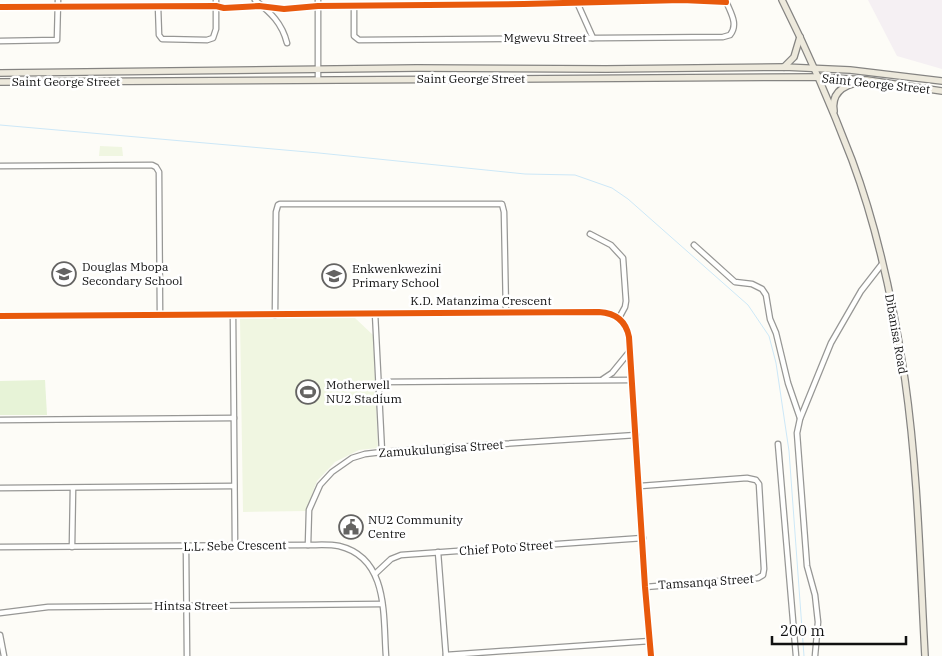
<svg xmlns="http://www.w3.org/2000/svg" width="942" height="656" viewBox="0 0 942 656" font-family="'IBM Plex Serif',serif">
  <rect width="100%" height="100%" fill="#fdfcf7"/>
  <!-- industrial -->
  <polygon fill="#f5f0f3" points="868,0 942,0 942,69 897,56"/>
  <!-- green -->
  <polygon fill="#e7f3d7" points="45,380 47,415 0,415 0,381"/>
  <!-- pitch -->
  <g fill="#f0f6e1">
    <polygon points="100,146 122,147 123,156 99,156"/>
    <polygon points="355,318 373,335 378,448 359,450 335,462 317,481 306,511 243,512 240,318"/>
  </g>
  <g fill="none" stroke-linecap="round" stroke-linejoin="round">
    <!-- stream -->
    <polyline stroke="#cde8f7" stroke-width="1" points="0,125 319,153 525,174 575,175 612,188 628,199 748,305 769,336 776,363 789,451 804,656"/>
    <!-- minor casing -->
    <g stroke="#979795" stroke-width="7">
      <g id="minor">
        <path d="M255,0C271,13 282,23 287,43"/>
        <polyline points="576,0 593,38"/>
        <polyline points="158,6 159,35 162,39 207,40 213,38 216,29 216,0"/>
        <path d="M354,6V36L359,40L723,37L730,35C739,24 730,12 726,1"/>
        <polyline points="0,7 216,6 224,8 259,6 284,9 318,6 524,4 682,0 726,2"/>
        <polyline points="0,41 57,40 58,0"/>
        <polyline points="318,80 318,0"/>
        <polyline points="0,166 152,165 156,167 159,172 160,315"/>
        <polyline points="590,234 611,245 623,258 626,301 625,307 619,318"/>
        <polyline points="694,245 735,282 752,284 762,289 766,295 770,319 776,333 788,383 800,418"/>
        <polyline points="375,313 382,452"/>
        <polyline points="233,314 235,545"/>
        <polyline points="275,315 276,212 278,205 280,204 502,204 504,212 506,312"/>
        <path d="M0,316L599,312C615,313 626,321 629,337L645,587L651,656"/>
        <polyline points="603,379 612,373 630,351"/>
        <polyline points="378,382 632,380"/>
        <polyline points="0,420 234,418"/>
        <polyline points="778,444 796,656"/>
        <polyline points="640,486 747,478 756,480 759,484 764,569 763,575 758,578 645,587"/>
        <polyline points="0,488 234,486"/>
        <polyline points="308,545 309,510 320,485 332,472 352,458 365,454 382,452 636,435"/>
        <polyline points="186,546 187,656"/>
        <path d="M0,547L308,545C318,545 329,544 339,546C389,558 383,616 386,656"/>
        <polyline points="72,547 73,488"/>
        <polyline points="438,552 446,656"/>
        <polyline points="375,574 391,559 401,555 643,538"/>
        <polyline points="0,613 48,607 382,604"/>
        <polyline points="0,635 4,656"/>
        <polyline points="446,655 650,641"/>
        <polyline points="815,656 818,622 815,595 807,566 797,433 800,419 831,343 861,291 882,264"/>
      </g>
    </g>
    <!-- major casing -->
    <g stroke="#858482" stroke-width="8">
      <g id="major">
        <path d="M782,0C808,52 831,105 852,160C878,230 894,306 905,380C918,472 920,564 925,656"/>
        <polyline points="784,67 794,57 800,37"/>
        <polyline points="0,73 417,68 606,69 784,67 850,70 942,81"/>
        <polyline points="0,82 818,77 867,80 942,91"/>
        <path d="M834,111C831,93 843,85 860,82"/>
      </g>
    </g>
    <!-- minor -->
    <use href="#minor" stroke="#fffffe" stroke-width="4.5"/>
    <!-- major -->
    <use href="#major" stroke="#ede9dc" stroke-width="5.5"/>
    <!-- cycleway casing -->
    <g stroke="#fff" stroke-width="9">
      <g id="cycleway">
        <polyline points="0,7 216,6 224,8 259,6 284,9 318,6 524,4 682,0 726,2"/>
        <path d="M0,316L599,312C615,313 626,321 629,337L645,587L651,656"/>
      </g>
    </g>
    <!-- cycleway -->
    <use href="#cycleway" stroke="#e8590c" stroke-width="6"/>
  </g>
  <!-- icons -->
  <defs>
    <g id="school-ring" transform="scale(1.25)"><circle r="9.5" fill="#fff" stroke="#646362" stroke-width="1.5"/><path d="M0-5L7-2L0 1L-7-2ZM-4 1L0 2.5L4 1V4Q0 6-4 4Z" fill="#646362"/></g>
    <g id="stadium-ring" transform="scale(1.25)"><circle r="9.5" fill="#fff" stroke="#646362" stroke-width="1.5"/><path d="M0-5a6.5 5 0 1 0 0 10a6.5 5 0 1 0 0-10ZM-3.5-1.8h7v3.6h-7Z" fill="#646362"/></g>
    <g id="civic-ring" transform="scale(1.25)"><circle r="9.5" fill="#fff" stroke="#646362" stroke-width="1.5"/><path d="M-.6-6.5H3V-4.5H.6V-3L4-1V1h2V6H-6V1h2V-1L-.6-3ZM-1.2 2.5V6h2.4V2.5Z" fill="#646362"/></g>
  </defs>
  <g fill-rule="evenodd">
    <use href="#school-ring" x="64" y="274"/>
    <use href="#school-ring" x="334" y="276"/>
    <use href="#stadium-ring" x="308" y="392"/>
    <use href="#civic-ring" x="351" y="527"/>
  </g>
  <g text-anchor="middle" stroke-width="5" stroke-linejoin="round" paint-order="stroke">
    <!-- street labels -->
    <g font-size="12" fill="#111" stroke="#fff">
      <text x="545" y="42">Mgwevu Street</text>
      <text x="471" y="83">Saint George Street</text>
      <text x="66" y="86">Saint George Street</text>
      <text transform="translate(876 84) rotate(6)" y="4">Saint George Street</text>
      <text x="481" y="305">K.D. Matanzima Crescent</text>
      <text transform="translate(896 334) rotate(80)" y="4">Dibanisa Road</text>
      <text transform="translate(441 449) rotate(-4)" y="4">Zamukulungisa Street</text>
      <text transform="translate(235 546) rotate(-1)" y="4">L.L. Sebe Crescent</text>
      <text transform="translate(506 548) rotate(-4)" y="4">Chief Poto Street</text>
      <text transform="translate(706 582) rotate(-4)" y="4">Tamsanqa Street</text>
      <text x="191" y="610">Hintsa Street</text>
    </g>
    <!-- poi labels -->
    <g font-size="12" fill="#111" stroke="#fff" text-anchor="start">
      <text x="82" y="271">Douglas Mbopa<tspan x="82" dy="14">Secondary School</tspan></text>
      <text x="352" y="273">Enkwenkwezini<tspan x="352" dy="14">Primary School</tspan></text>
      <text x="326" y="389">Motherwell<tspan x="326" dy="14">NU2 Stadium</tspan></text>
      <text x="368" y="524">NU2 Community<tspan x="368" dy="14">Centre</tspan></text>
    </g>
  </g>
  <!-- scale -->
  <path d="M772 636v8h134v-8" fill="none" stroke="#111111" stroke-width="2.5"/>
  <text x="780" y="636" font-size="15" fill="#111111" stroke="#ffffff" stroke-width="4" paint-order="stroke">200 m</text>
</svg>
